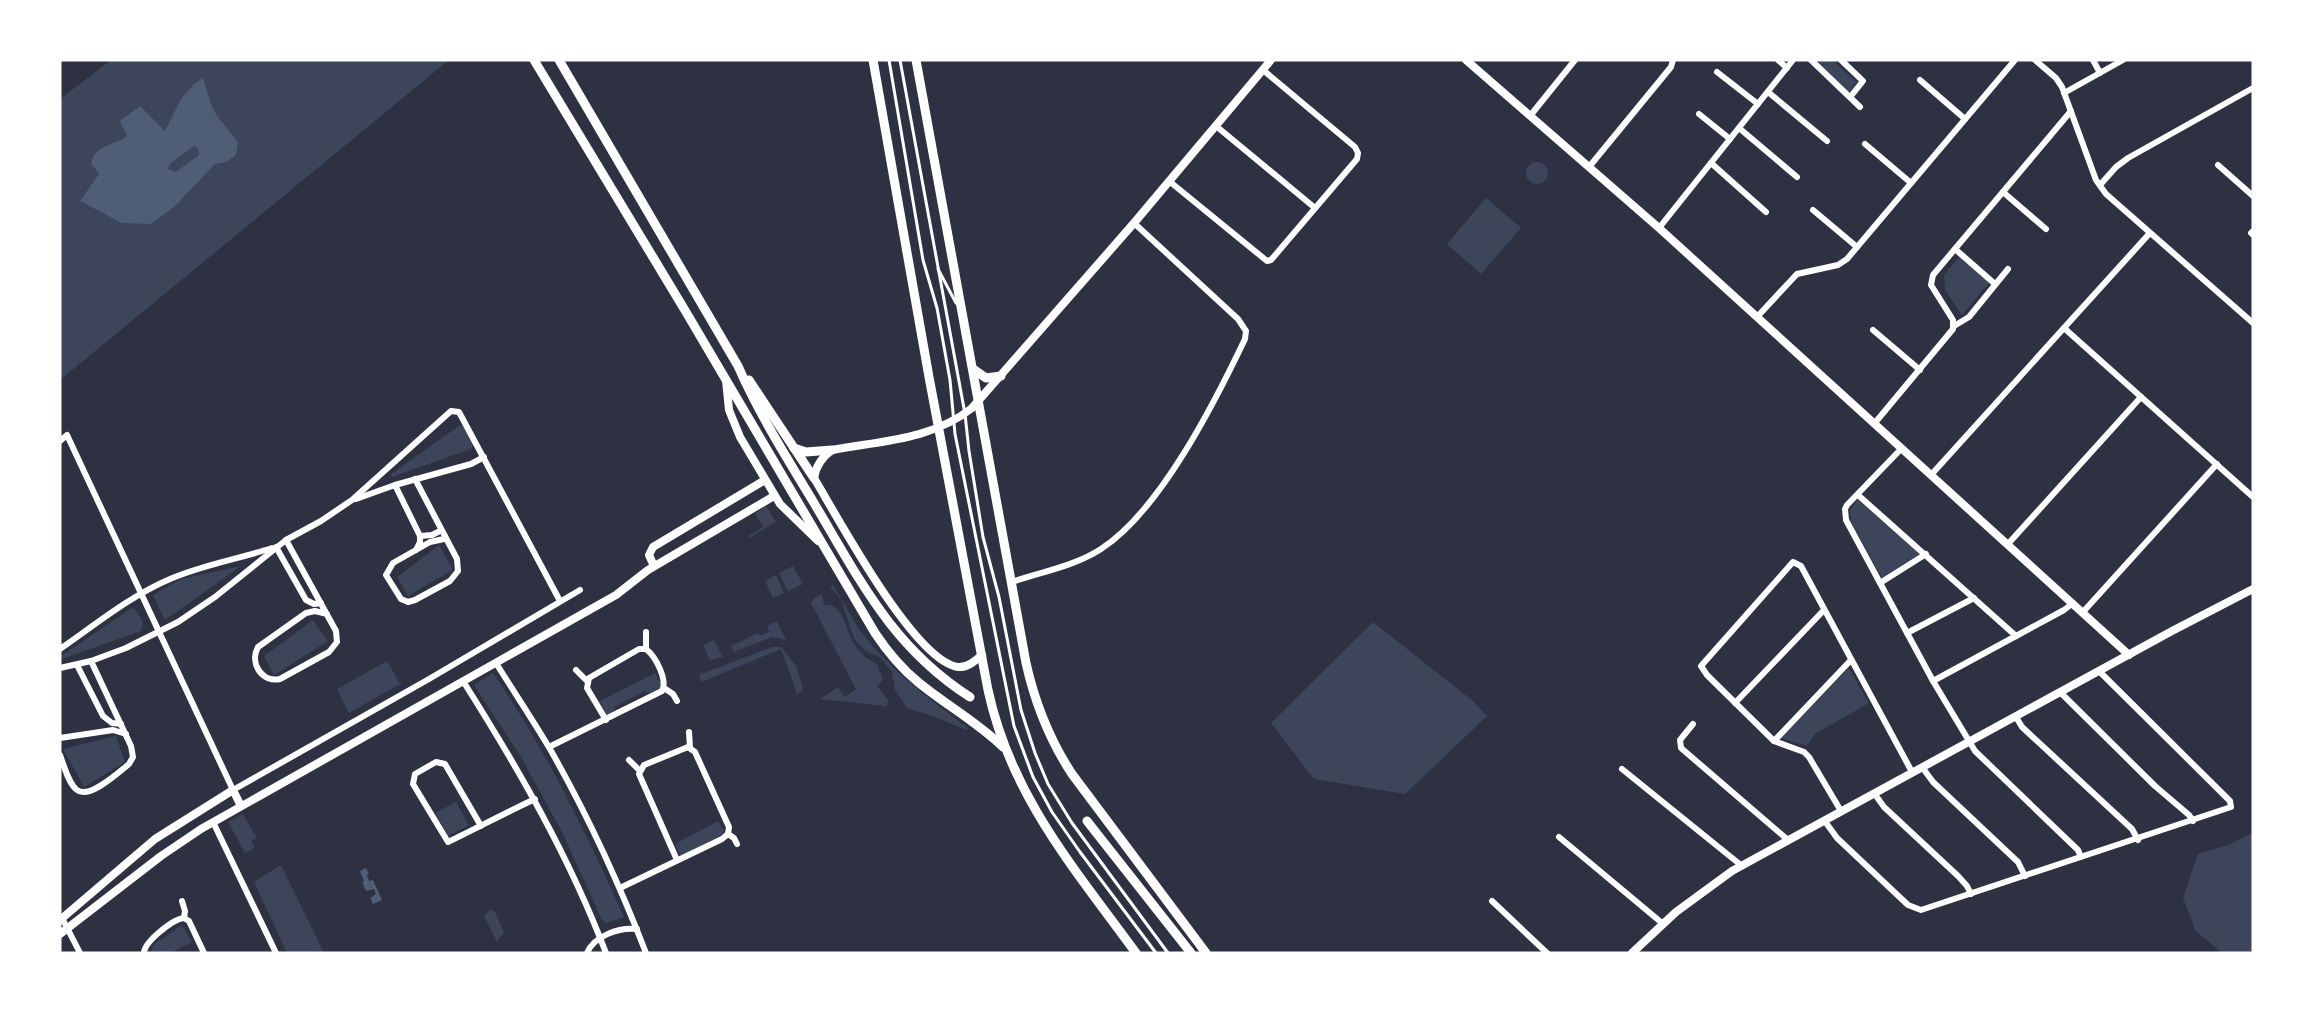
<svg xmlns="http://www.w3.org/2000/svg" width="2313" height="1013" viewBox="0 0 2313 1013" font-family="Figtree,sans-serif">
  <rect width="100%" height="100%" fill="#2d3142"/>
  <!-- green -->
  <g fill="#3c4559">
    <polygon points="111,60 449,60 60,380 60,99"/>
    <polygon points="1808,60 1832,60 1857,82 1847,94"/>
    <circle cx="1537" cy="173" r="11"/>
    <polygon points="1486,198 1521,228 1481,274 1447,244"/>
    <polygon points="1960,256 1989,283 1962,315 1945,290 1944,275"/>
    <polygon points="459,426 464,426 473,445 471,449 392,477 391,474"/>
    <polygon points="1858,499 1919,554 1882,578 1851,521 1850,510"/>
    <polygon points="766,506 776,522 749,538 748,536 763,527 755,513"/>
    <polygon points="439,545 453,570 408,596 397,577"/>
    <polygon points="241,566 165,620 153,595 181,579"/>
    <polygon points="793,566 803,584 788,591 779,573"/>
    <polygon points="776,575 784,593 773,598 765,581"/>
    <path d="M833,585C842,599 850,615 859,629C889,669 929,699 968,728L966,730L930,715L907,708L895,690L892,672L881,658L866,651L854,639L841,599L830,587Z"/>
    <path d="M822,594L824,605C843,602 846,632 855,645C861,654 867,659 877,664L883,680L877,686L889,701L886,706L820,699L838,687L845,697L856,689L811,603L814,598Z"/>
    <polygon points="132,608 136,610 143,622 141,631 62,659 61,656"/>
    <polygon points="313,620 328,641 274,675 264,656"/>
    <polygon points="777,621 786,640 772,637 734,652 731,646 758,633 760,636 769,632 767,626"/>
    <polygon points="1373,622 1473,701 1487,716 1405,794 1314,779 1271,723"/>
    <polygon points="714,640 723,657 710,660 703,645"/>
    <polygon points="772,647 781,647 797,667 803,690 797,694 781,649 701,682 699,675"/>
    <polygon points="387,661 400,684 349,713 337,689"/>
    <polygon points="1849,668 1869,703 1815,734 1807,746 1781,738"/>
    <path d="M493,673C546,750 586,832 624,917L606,923L602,920L563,834L521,757L474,685Z"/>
    <polygon points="655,673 663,687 650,693 645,691 614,707 615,710 607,715 600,701"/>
    <polygon points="116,736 125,762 84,787 63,749"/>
    <polygon points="456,802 469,825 448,836 435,813"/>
    <polygon points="243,814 257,838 251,841 255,848 245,853 228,822"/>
    <polygon points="718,821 725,833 681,856 675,844"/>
    <polygon points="2253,833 2253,953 2222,953 2196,931 2183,898 2198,854 2228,845"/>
    <polygon points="281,865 324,953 287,953 254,882"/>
    <polygon points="491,909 495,912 504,932 497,942 484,916"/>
    <polygon points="182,925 192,942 170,953 151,953 153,945"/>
  </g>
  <!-- water -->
  <g fill="#4f5d75" fill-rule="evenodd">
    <path d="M203,78L211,104L217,116L238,142L236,155L226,162L215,164L175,206L151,224L122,223L80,201L99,174L91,163C96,144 115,146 127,136L120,121L140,106L165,131L181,99L194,84ZM194,146L198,148L199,155L176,172L168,169L171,163Z"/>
    <polygon points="366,868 369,874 367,875 369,881 373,880 382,900 373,904 370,898 376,894 374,889 366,891 362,882 364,881 360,871"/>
  </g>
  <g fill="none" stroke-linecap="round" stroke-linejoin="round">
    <!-- service -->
    <g stroke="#fff" stroke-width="3">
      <polyline points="889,60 923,260 937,308 950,380 955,434 1014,726 1033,777 1052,812 1080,852 1156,953"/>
      <polyline points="900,60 965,414 969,451 983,537 999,597 1021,710 1035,753 1048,784 1072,823 1168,953"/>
      <polyline points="938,269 956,303"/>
    </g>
    <!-- minor -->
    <g stroke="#fff" stroke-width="6">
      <polyline points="1778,60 1787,68"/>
      <polyline points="1811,60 1860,107"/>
      <polyline points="1841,60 1863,81 1851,96"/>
      <polyline points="2035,60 2056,78 2062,87 2096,180 2106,194 2253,323"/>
      <polyline points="2093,60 2100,73"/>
      <polyline points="1717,72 1758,104"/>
      <polyline points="1920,80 1965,119"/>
      <polyline points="1768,92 1827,141"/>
      <polyline points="2064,93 2123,60"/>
      <polyline points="1699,114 1730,139"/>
      <polyline points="1530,116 1575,60"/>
      <polyline points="1216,126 1315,208"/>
      <polyline points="1739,128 1797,177"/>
      <polyline points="1865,144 1911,183"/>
      <polyline points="1711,163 1766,212"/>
      <polyline points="2218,165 2253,196"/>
      <polyline points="1589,167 1671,67 1673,60"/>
      <polyline points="1169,181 1267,261 1271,260 1357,159 1358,153 1355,147 1263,70"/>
      <polyline points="2100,185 2116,167 2128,158 2253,88"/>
      <polyline points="2003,192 2046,229"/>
      <polyline points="1813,210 1857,247"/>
      <polyline points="1659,228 1793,60"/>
      <polyline points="2253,231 2251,233 2253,235"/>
      <polyline points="1955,249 1995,284"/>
      <polyline points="1757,317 1797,274 1838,265 1847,259 2015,60"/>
      <polyline points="1954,326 1969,317 2008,269"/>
      <polyline points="2064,328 2253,497"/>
      <polyline points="1873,330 1920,370"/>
      <polyline points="1874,424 1953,329 1953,320 1931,285 1933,275 2071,111"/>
      <polyline points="60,441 67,435 233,790 429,679 580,590"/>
      <polyline points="1902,448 1847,505 1845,509 1846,520 1933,681 1975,751 2078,850 2081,857"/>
      <polyline points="1931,475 2149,234"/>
      <polyline points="415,479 457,559 458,571 450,581 415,600 408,602 401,599 386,575 393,563 430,542 444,539"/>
      <polyline points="395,485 420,536 420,542 416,550"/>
      <polyline points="1858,495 2016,636"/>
      <polyline points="356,499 395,485 471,464 484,457"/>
      <polyline points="420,536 432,535 440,531"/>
      <path d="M286,540L336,631L337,642L329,652L280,679C262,683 249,663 258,647L306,613L315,611L327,614"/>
      <polyline points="2008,544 2141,397"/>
      <polyline points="276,547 306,600 314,604 321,603"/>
      <path d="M1012,582C1041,572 1075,566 1101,549C1160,511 1215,402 1245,339L1246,331L1238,319L1134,223"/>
      <polyline points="1880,583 1926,554"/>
      <polyline points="2083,612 2217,464"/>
      <polyline points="1907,633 1974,598"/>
      <path d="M60,649C95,625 130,596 170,579C202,565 238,559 272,548"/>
      <polyline points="646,649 646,632"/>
      <path d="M496,663C514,692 533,720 550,749C587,814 619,883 646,953"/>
      <polyline points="77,665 103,716 112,723 121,724"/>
      <polyline points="60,668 91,661 126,648 178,622 215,597 286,540 321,521 352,500 451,411 459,412 560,601"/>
      <polyline points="576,670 587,681"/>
      <path d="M463,681C518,768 569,856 606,953"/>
      <polyline points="1933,681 2064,610 2073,603"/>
      <polyline points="664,688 673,694 677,701"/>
      <polyline points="2061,693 2155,786 2189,815 2193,821"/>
      <polyline points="1735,703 1824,610"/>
      <polyline points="2016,717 2022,727 2132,829 2138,840"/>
      <polyline points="1693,724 1680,740 1681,748 1788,840"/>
      <polyline points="689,732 690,748"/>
      <polyline points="60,738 113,730 126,734"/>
      <polyline points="1774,741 1851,660"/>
      <path d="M549,747L662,691C668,680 656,657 646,649H639L589,678L587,688L606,720"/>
      <path d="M60,755C64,765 68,783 77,790C89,800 119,772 129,764L133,757L131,746L91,661"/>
      <polyline points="629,760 639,770"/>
      <polyline points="1922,767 1933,782 2018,862 2025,876"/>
      <polyline points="1622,769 1742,866"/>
      <polyline points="1874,793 1884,807 1958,876 1967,886 1971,894"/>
      <polyline points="1841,811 1809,757 1804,752 1774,741 1707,675 1701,666 1793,562 1801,566 1912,772"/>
      <polyline points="1824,820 1837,838 1908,905 1921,910 2231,807 2230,801 2100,672"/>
      <polyline points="213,822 276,953"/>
      <path d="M481,826L445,764L436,762L415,774L413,784L448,842C477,828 505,813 535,799"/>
      <polyline points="728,834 734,838 737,844"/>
      <polyline points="1559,837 1662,923"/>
      <polyline points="620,888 722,839 728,834 729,827 695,752 688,747 644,765 639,774 677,860"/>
      <polyline points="182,901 185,911 184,918"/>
      <polyline points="1492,901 1547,953"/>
      <polyline points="62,918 80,953"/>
      <polyline points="184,918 189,921 204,953"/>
      <path d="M144,953C144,942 173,919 184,918"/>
      <path d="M587,953C594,936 619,927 637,929"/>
    </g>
    <!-- tertiary -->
    <g stroke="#fff" stroke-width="8">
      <polyline points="1466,60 1659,228 2129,655"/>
      <polyline points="726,380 729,410 740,437 780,504 818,541"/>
      <polyline points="654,566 649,555 653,547 765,480"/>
      <polyline points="60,920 155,839 233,790 241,806"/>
      <polyline points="60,934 161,856 201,829 616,595 648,570 774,496"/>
    </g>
    <!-- secondary -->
    <g stroke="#fff" stroke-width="8">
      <path d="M982,655C975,661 967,668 958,667C914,661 837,516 814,478C816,465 822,457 832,450C880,441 932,440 972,408L1134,223L1271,60"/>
      <polyline points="1632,953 1676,912 1732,871 2172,631 2253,589"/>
    </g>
    <!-- primary -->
    <g stroke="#fff" stroke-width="9">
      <path d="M534,60L686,312L875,633C887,651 901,668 918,682C946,705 977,722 1003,747"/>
      <path d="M559,60L738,366C759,414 787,458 814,503C860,580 892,647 970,697"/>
      <path d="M873,60L929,377L988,690C1011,796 1074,868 1136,953"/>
      <path d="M916,60L1026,663C1035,703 1049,739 1072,774L1206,953"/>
      <polyline points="973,369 986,378 1001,376"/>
      <polyline points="749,380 814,478"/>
      <polyline points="794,448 806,452 832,450"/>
      <polyline points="1087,821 1191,953"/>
    </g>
  </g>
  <!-- border -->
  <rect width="2313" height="1013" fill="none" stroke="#ffffff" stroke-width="123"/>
</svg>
